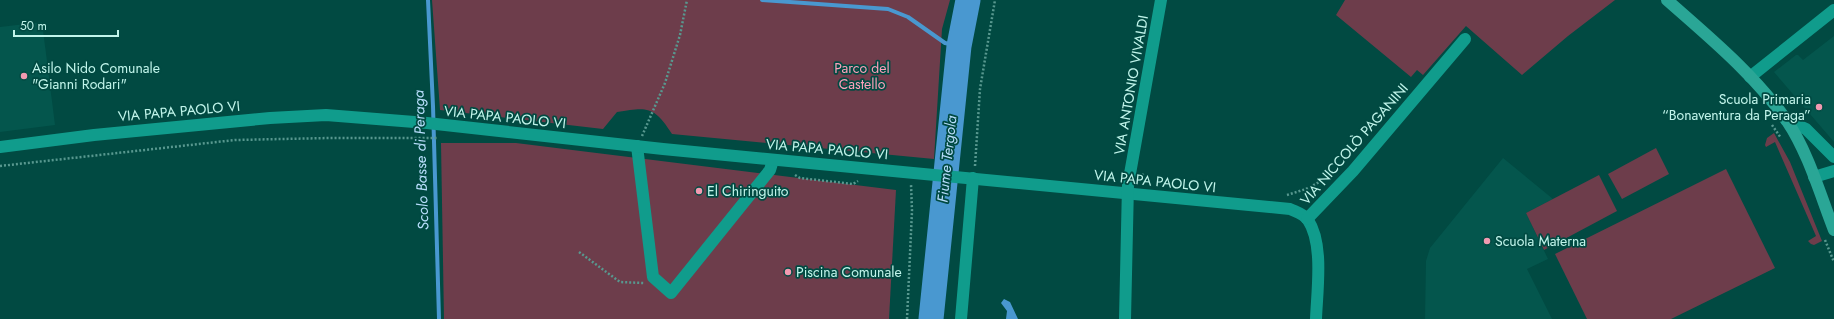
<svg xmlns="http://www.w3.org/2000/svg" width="1834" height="319" viewBox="0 0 1834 319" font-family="Jost,sans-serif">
  <rect width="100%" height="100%" fill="#014a42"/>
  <!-- built -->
  <g fill="#04564d">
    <polygon points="42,22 55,125 0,132 0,27"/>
    <polygon points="1834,36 1834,142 1774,72 1796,55 1798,55 1803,60"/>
    <polygon points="1503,158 1553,199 1526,213 1548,259 1527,269 1552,319 1425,319 1426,261 1430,248"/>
  </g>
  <!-- green -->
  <g fill="#6d3d4b">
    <path d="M432,0H950L942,29L934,159L672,134C654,106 648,107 617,112L603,129L440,110Z"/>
    <polygon points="1345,0 1615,0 1568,36 1522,75 1466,26 1423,75 1417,70 1411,77 1336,15"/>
    <polygon points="1774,133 1790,162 1822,241 1814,245 1811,244 1808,241 1816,236 1775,142 1766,147 1765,145 1767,138"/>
    <polygon points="441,143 516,143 896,190 889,319 444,319"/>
    <polygon points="1656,148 1669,174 1622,199 1608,174"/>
    <polygon points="1726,169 1775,268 1671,319 1587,319 1555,254"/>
    <polygon points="1599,175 1617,211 1544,250 1526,213"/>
  </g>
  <!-- water -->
  <polygon fill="#4998d0" points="1004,299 1010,302 1018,319 1006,319 1007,311 1001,303"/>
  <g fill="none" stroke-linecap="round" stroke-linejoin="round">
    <!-- stream -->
    <g stroke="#4998d0" stroke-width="4">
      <polyline points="428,0 433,106 439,319"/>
      <polyline points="762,0 888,9 908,17 945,43 959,46"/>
    </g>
    <!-- river -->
    <polyline stroke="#4998d0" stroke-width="25" points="931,319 959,46 968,0"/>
    <!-- path -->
    <g stroke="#58988f" stroke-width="2.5" stroke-dasharray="2 2" stroke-linecap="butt">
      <polyline points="1772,125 1781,138"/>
      <polyline points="642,136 665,83 680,35 687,0"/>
      <polyline points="0,166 235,140 329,138 437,138"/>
      <polyline points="975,166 980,89 995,0"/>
      <polyline points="1142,174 1150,182"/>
      <polyline points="795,175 800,178 853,184 858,181"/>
      <polyline points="1287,195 1306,189 1327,178"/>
      <polyline points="1825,240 1834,262"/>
      <polyline points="579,252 620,282 644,283"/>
      <polyline points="907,319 912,211 911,184"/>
    </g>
    <!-- minor -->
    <g stroke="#109c8c" stroke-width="12">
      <polyline points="1750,77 1834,10"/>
      <polyline points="1786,120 1806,129 1834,157"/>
      <polyline points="637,146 653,277 671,293 770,170 773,160"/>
      <path d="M0,147L94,135L270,118L326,115L427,123L663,149L1290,209C1296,212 1304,214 1308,220C1324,244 1317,291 1316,319"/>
      <polyline points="1814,177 1834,171"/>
      <polyline points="1307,219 1353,171 1465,39"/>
      <polyline points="961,319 973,178"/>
      <polyline points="1125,319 1128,185 1161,0"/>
    </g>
    <!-- major -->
    <path stroke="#2aa696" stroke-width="12" d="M1667,0C1709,37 1755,75 1787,121C1808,152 1820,194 1834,230"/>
  </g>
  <!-- markers -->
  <g fill="#f19ab1" stroke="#014a42" stroke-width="1.5">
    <circle cx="24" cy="76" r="4"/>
    <circle cx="1819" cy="107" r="4"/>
    <circle cx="699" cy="191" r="4"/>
    <circle cx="1487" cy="241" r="4"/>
    <circle cx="788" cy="272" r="4"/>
  </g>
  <g text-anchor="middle" stroke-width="3.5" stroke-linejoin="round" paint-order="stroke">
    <!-- poi labels -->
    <g font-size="14" fill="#c1f5eb" stroke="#014a42" text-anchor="start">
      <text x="32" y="73">Asilo Nido Comunale<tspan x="32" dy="16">"Gianni Rodari"</tspan></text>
      <text x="1811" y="104" text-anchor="end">Scuola Primaria<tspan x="1811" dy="16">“Bonaventura da Peraga”</tspan></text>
      <text x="707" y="196">El Chiringuito</text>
      <text x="1495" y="246">Scuola Materna</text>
      <text x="796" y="277">Piscina Comunale</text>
    </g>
    <!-- park labels -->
    <g font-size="14" fill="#fea0ba" stroke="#014a42">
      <text x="862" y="73">Parco del<tspan x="862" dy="16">Castello</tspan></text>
    </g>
    <!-- street labels -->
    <g font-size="14" fill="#c1f5eb" stroke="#014a42">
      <text transform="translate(1131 85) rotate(-80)" y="5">VIA ANTONIO VIVALDI</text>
      <text transform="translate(179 111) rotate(-5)" y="5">VIA PAPA PAOLO VI</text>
      <text transform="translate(505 117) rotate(6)" y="5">VIA PAPA PAOLO VI</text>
      <text transform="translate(1354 144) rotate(-49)" y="5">VIA NICCOLÒ PAGANINI</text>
      <text transform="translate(827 149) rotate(5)" y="5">VIA PAPA PAOLO VI</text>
      <text transform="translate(1155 181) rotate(6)" y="5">VIA PAPA PAOLO VI</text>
    </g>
    <!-- water labels -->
    <g font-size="15" font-style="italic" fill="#b8defc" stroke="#014a42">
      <text transform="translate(947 159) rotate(-84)" y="5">Fiume Tergola</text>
      <text transform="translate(421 160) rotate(-92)" y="5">Scolo Basse di Peraga</text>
    </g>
  </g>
  <!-- scale -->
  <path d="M14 30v6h104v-6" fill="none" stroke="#c1f5eb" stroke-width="2"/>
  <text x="20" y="30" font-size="12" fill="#c1f5eb" stroke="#014a42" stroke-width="3" paint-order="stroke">50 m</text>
</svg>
